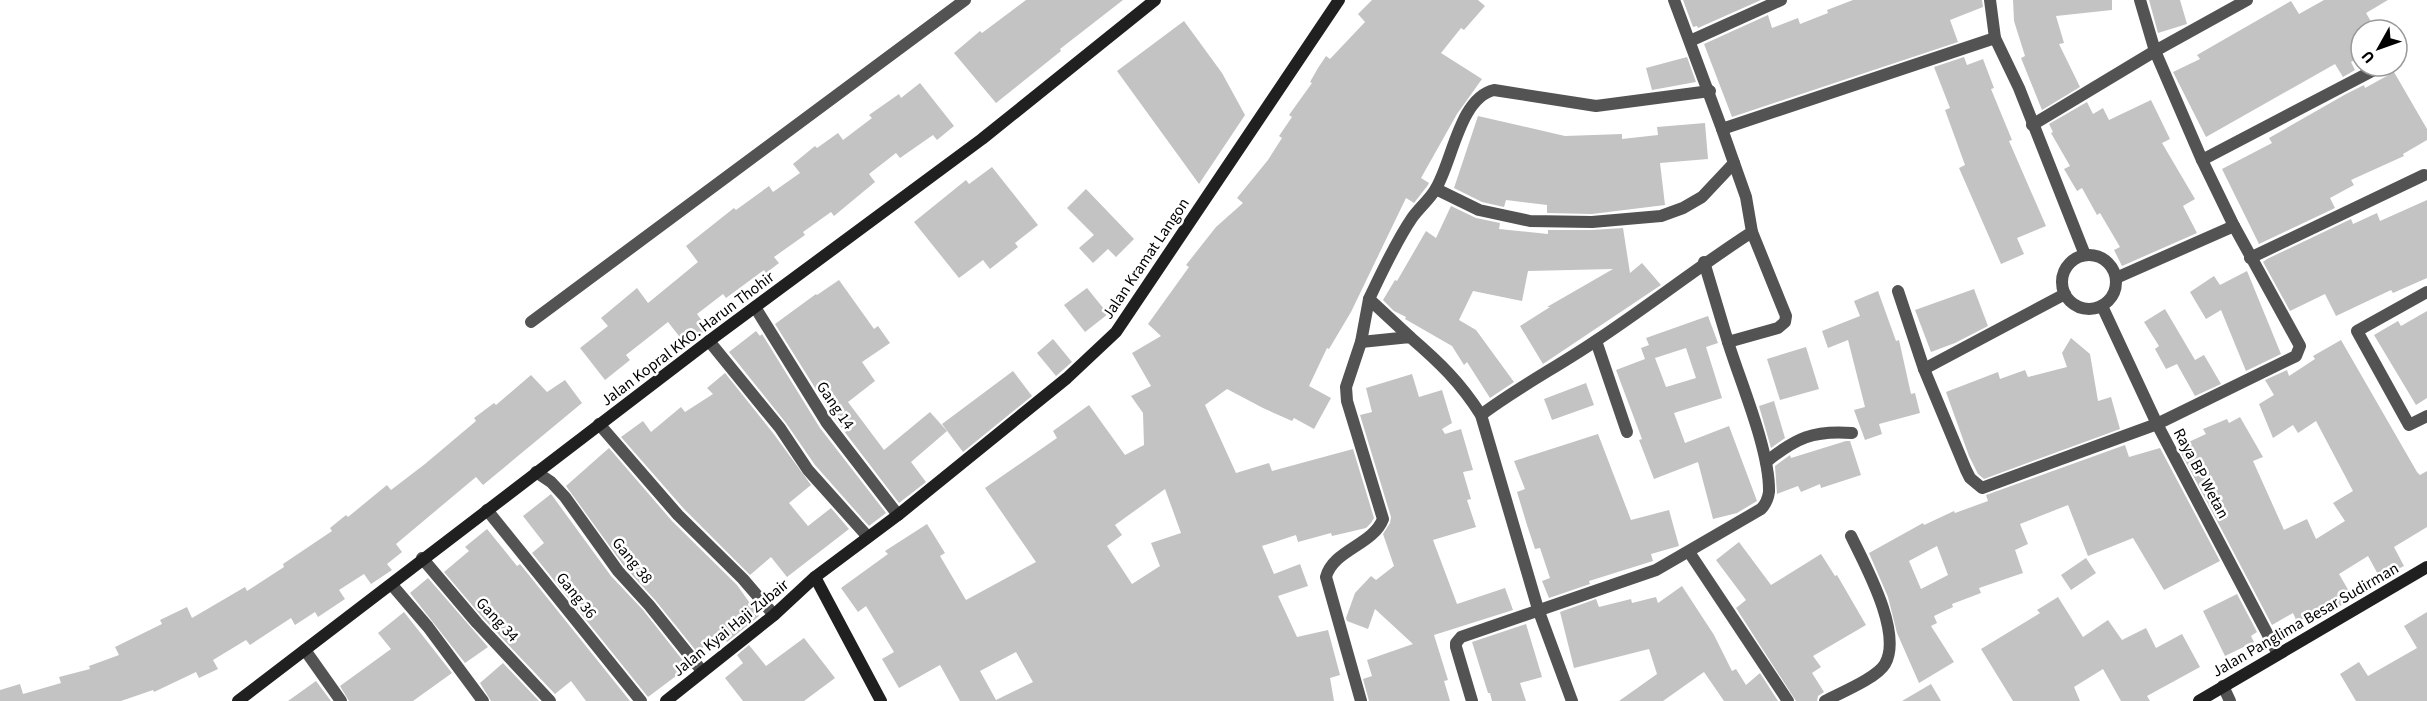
<svg xmlns="http://www.w3.org/2000/svg" width="2427" height="701" viewBox="0 0 2427 701" font-family="'Source Sans 3',sans-serif">
  <rect width="100%" height="100%" fill="#fff"/>
  <!-- building -->
  <g fill="#c3c3c3" fill-rule="evenodd">
    <polygon points="1026,0 1123,0 1060,49 1061,51 996,103 954,53 980,31 982,33"/>
    <path d="M1372,0H1478L1485,6L1464,30L1461,28L1441,53L1482,79L1457,114L1421,178L1429,183L1428,185L1414,203L1406,198L1351,312L1329,349L1327,348L1309,386L1331,398L1314,429L1294,418L1292,421L1263,408L1227,389L1205,405L1236,473L1269,463L1272,471L1353,449L1374,518L1371,523L1366,528L1332,536L1331,533L1298,542L1296,535L1262,546L1274,574L1300,564L1308,586L1278,596L1297,637L1328,630L1340,675L1330,678L1334,701H960L940,665L899,688L882,659L894,652L866,606L858,612L841,588L888,554L885,551L927,524L945,553L940,556L966,600L1036,562L985,488L1057,438L1053,431L1089,405L1125,455L1144,445L1143,413L1131,396L1151,386L1132,353L1161,336L1148,324L1189,267L1186,265L1216,227L1243,203L1237,198L1268,160L1282,138L1279,136L1292,117L1289,115L1312,83L1310,82L1318,68L1326,56L1330,59L1365,22L1358,14ZM1165,489L1181,533L1151,543L1160,566L1132,584L1107,546L1122,535L1115,525ZM1016,652L1033,682L996,700L980,671Z"/>
    <polygon points="1683,0 1761,0 1698,28 1697,26 1693,27"/>
    <polygon points="1853,0 1982,0 1983,7 1950,20 1958,42 1732,117 1704,44 1768,15 1772,28 1798,18 1800,24 1828,13 1827,10"/>
    <polygon points="2013,0 2112,0 2112,10 2056,16 2064,43 2059,44 2080,87 2042,110 2021,58 2025,56 2014,21"/>
    <polygon points="2149,0 2180,0 2187,24 2158,33"/>
    <polygon points="2324,0 2388,0 2366,13 2376,30 2361,30 2361,56 2351,62 2355,70 2343,77 2335,64 2206,137 2173,72 2200,59 2197,55 2291,1 2299,14"/>
    <polygon points="1184,21 1222,73 1245,115 1199,184 1117,71"/>
    <polygon points="1687,57 1696,82 1652,90 1646,68"/>
    <polygon points="1964,57 1967,65 1983,59 1994,88 1991,89 2012,140 2009,141 2046,226 2017,238 2024,254 2001,264 1959,168 1965,165 1945,110 1950,108 1934,67"/>
    <polygon points="2394,72 2427,129 2427,140 2403,154 2404,156 2351,180 2354,185 2330,198 2335,208 2259,244 2222,169 2272,143 2269,138 2346,94 2364,85 2365,88"/>
    <polygon points="920,83 954,126 937,140 933,135 900,158 896,153 869,174 875,182 834,216 831,212 803,232 805,235 774,257 779,263 766,273 764,270 726,298 723,294 697,314 708,329 686,345 668,322 626,355 630,360 605,380 580,348 608,326 601,318 637,288 648,303 698,262 686,246 734,208 736,210 769,186 773,192 800,173 793,164 815,146 817,148 838,133 843,140 872,118 869,115 899,94 901,98"/>
    <polygon points="2151,100 2170,139 2162,143 2195,199 2183,206 2197,233 2122,266 2114,250 2120,247 2100,213 2097,215 2082,188 2077,191 2064,169 2070,166 2051,133 2053,132 2049,124 2087,102 2093,114 2103,108 2109,120"/>
    <polygon points="1478,116 1565,136 1622,134 1622,139 1658,135 1657,127 1705,123 1708,159 1660,163 1665,205 1592,214 1547,213 1547,205 1506,200 1504,207 1482,202 1454,188"/>
    <polygon points="992,167 1038,225 1015,243 1018,247 990,269 983,260 959,278 914,222 966,180 969,184"/>
    <polygon points="1086,189 1134,239 1116,257 1108,249 1093,263 1079,248 1094,235 1067,208"/>
    <polygon points="2427,200 2427,278 2393,293 2391,290 2336,316 2325,294 2290,311 2263,262 2267,259 2351,219 2353,224 2377,213 2380,221"/>
    <polygon points="1451,206 1476,218 1500,223 1499,229 1548,234 1548,230 1592,230 1623,228 1630,273 1642,263 1661,285 1543,364 1520,326 1550,307 1547,307 1613,269 1528,271 1522,301 1473,291 1459,320 1476,330 1514,382 1490,398 1467,362 1464,365 1452,346 1405,319 1406,317 1394,311 1383,300 1395,280 1397,281 1426,231 1436,238"/>
    <polygon points="2247,271 2281,354 2246,371 2221,310 2206,319 2190,292 2214,276 2220,285"/>
    <polygon points="839,280 874,329 878,326 890,343 862,362 875,381 848,402 884,450 930,412 947,431 911,462 926,482 899,503 834,418 775,324 816,294 817,295"/>
    <polygon points="1087,288 1108,314 1085,332 1064,305"/>
    <polygon points="1974,289 1988,326 1955,343 1931,352 1915,310"/>
    <polygon points="1878,291 1896,341 1899,340 1911,394 1915,393 1920,413 1879,424 1882,434 1865,440 1854,410 1865,407 1848,340 1828,348 1822,331 1860,316 1854,301"/>
    <polygon points="2165,309 2195,360 2204,355 2221,384 2195,396 2177,364 2166,369 2155,349 2159,346 2144,322"/>
    <polygon points="2427,311 2427,398 2416,405 2374,335 2398,321 2401,326"/>
    <path d="M1708,316L1718,343L1706,347L1722,398L1674,413L1685,443L1729,426L1757,501L1737,513L1713,519L1698,462L1654,479L1639,440L1642,439L1616,370L1645,359L1641,348L1649,345L1646,338ZM1686,348L1696,378L1666,387L1655,358Z"/>
    <polygon points="756,331 760,336 762,334 820,428 886,513 869,526 815,465 786,423 729,352"/>
    <polygon points="2071,338 2090,354 2098,401 2111,397 2120,429 1984,479 1978,474 1969,456 1946,392 1998,372 2000,379 2025,370 2028,377 2067,367 2062,353"/>
    <polygon points="1053,339 1072,362 1056,376 1037,353"/>
    <polygon points="2341,340 2417,472 2420,475 2427,471 2427,527 2394,547 2404,566 2380,578 2368,556 2339,574 2353,598 2340,606 2337,600 2297,622 2293,613 2272,625 2178,447 2206,434 2203,429 2227,419 2229,423 2240,417 2263,457 2253,461 2284,530 2307,519 2316,539 2345,521 2333,503 2353,491 2316,421 2298,433 2293,425 2273,438 2259,404 2274,395 2265,380 2287,370 2289,376 2315,359 2313,356"/>
    <polygon points="1806,347 1819,389 1780,400 1767,359"/>
    <polygon points="1013,371 1032,396 963,452 942,424"/>
    <polygon points="725,373 773,433 811,485 789,503 808,526 831,508 849,529 787,577 771,557 750,575 684,509 621,437 643,421 651,432 681,407 685,412 713,394 707,388"/>
    <polygon points="1412,374 1419,397 1442,390 1452,423 1442,429 1445,434 1461,429 1473,470 1463,472 1471,499 1467,500 1476,527 1433,540 1457,604 1505,588 1513,610 1434,635 1448,680 1444,681 1450,701 1369,701 1363,679 1372,676 1367,660 1413,644 1375,609 1368,629 1347,621 1346,618 1355,593 1371,576 1376,580 1394,566 1383,534 1390,523 1391,517 1360,415 1372,412 1366,388"/>
    <polygon points="531,375 547,392 565,380 582,403 483,485 476,477 396,544 402,552 387,564 392,570 371,584 364,574 339,590 345,599 318,617 315,612 295,625 291,618 250,645 246,640 213,660 218,669 199,678 196,672 154,692 153,690 121,701 0,701 0,690 20,684 23,694 61,683 59,677 90,669 89,666 119,655 115,647 162,624 160,620 187,607 192,618 245,587 247,591 284,567 283,564 332,531 330,528 346,515 348,517 387,485 391,490 425,464 476,421 474,418 494,403 496,405"/>
    <polygon points="1586,383 1594,405 1552,420 1544,399"/>
    <polygon points="1774,401 1785,438 1771,448 1759,406"/>
    <polygon points="1598,434 1631,520 1669,510 1679,546 1651,554 1653,561 1589,581 1590,584 1549,598 1542,581 1550,578 1540,548 1535,549 1527,525 1517,492 1525,489 1514,461"/>
    <polygon points="1846,441 1850,441 1861,475 1821,488 1820,484 1801,492 1798,486 1777,494 1775,466 1790,455 1791,458"/>
    <path d="M2125,445L2129,457L2160,448L2220,561L2164,590L2133,538L2088,556L2068,505L2020,524L2028,544L2015,550L2023,573L1979,588L1981,593L1952,604L1953,607L1934,616L1937,623L1931,626L1954,662L1919,683L1897,633L1888,597L1869,553L1923,523L1924,525L1954,511L1955,513L1988,501L1986,495ZM1937,546L1948,575L1921,589L1909,561Z"/>
    <polygon points="609,448 672,521 737,585 759,616 727,642 721,634 697,652 655,600 624,566 566,486"/>
    <polygon points="551,494 611,576 643,610 688,667 648,697 532,553 544,543 523,516"/>
    <polygon points="487,529 517,566 520,564 630,701 586,701 571,681 555,694 483,618 444,572 469,551 465,547"/>
    <polygon points="1739,542 1771,585 1821,554 1835,576 1837,575 1866,625 1813,656 1821,667 1812,673 1824,692 1818,696 1817,701 1796,701 1736,608 1746,600 1716,560"/>
    <polygon points="2086,558 2096,573 2071,590 2061,575"/>
    <polygon points="428,578 488,647 465,663 410,593"/>
    <polygon points="1682,586 1714,635 1732,671 1736,669 1746,685 1760,673 1778,701 1724,701 1704,672 1663,701 1619,701 1657,674 1649,649 1574,668 1560,612 1596,599 1599,607 1631,599 1632,603 1656,597 1658,603"/>
    <polygon points="2237,594 2257,632 2251,636 2254,642 2225,656 2203,611"/>
    <polygon points="2058,597 2083,637 2108,620 2122,640 2146,628 2156,648 2182,634 2200,667 2147,696 2150,701 2121,701 2103,669 2074,687 2080,701 2013,701 1981,649 2040,613 2037,610"/>
    <polygon points="404,612 452,673 413,701 349,701 340,686 391,649 378,633"/>
    <polygon points="2427,612 2427,701 2356,701 2340,674 2359,662 2368,676 2417,648 2404,626"/>
    <polygon points="1526,624 1542,677 1520,683 1526,701 1492,701 1490,693 1488,693 1472,642"/>
    <polygon points="804,638 835,678 804,701 743,701 725,678 743,663 737,655 749,645 766,666"/>
    <polygon points="503,663 539,701 491,701 480,683"/>
    <polygon points="316,681 331,701 288,701"/>
    <polygon points="1931,684 1941,701 1902,701"/>
  </g>
  <g fill="none" stroke-linecap="round" stroke-linejoin="round">
    <!-- street -->
    <g stroke="#535353" stroke-width="12">
      <polyline points="1674,0 1722,129 1995,38"/>
      <polyline points="1990,0 1995,38 2019,88 2085,255"/>
      <polyline points="2140,0 2155,51 2247,0"/>
      <polyline points="1690,41 1781,0"/>
      <polyline points="2032,125 2155,51 2202,160 2234,226 2116,278"/>
      <polyline points="2202,160 2378,68"/>
      <polyline points="1436,189 1479,210 1530,221 1592,222 1661,216 1683,208 1702,197 1734,163 1722,129"/>
      <circle cx="2089" cy="282" r="27"/>
      <polyline points="2250,258 2424,175"/>
      <polyline points="1704,262 1728,342 1778,328 1785,322 1786,316 1752,232"/>
      <polyline points="1898,291 1924,369 1966,470 1970,478 1982,488 2157,424 2296,356 2300,346 2234,226"/>
      <polyline points="2427,292 2357,331 2409,425 2427,416"/>
      <path d="M1369,299C1382,272 1395,243 1412,218C1419,208 1429,200 1435,190C1452,164 1459,98 1494,90L1596,106L1710,91"/>
      <polyline points="2102,306 2157,424 2278,654"/>
      <polyline points="755,307 827,423 898,515"/>
      <polyline points="531,322 965,0"/>
      <polyline points="709,341 780,428 808,470 868,537"/>
      <polyline points="1596,341 1627,432"/>
      <path d="M1361,342L1410,337C1439,362 1460,382 1481,415L1538,609L1572,701"/>
      <polyline points="1924,369 2065,294"/>
      <path d="M1481,415C1518,387 1559,366 1597,340C1650,305 1699,266 1752,232L1746,197L1734,163"/>
      <polyline points="599,424 678,515 743,579 774,615"/>
      <path d="M1766,462C1796,438 1813,430 1852,433"/>
      <polyline points="536,472 551,482 565,497 618,571 649,605 702,671"/>
      <polyline points="487,510 641,701"/>
      <polyline points="1689,552 1788,701"/>
      <polyline points="422,558 477,623 550,701"/>
      <polyline points="392,585 428,627 483,701"/>
      <polyline points="305,650 341,701"/>
      <polyline points="2223,686 2230,701"/>
      <path d="M1361,701L1326,577C1333,550 1373,545 1383,519L1347,401L1346,387L1361,342L1369,299L1410,337"/>
      <path d="M1472,701L1456,647V643L1461,637L1656,570L1761,509C1766,504 1768,499 1769,492C1770,451 1741,384 1728,342"/>
      <path d="M1825,701C1840,693 1877,678 1885,664C1903,633 1865,565 1851,536"/>
    </g>
    <!-- secondary -->
    <g stroke="#202020" stroke-width="12">
      <polyline points="815,577 881,701"/>
      <polyline points="238,701 709,341 982,139 1155,0"/>
      <polyline points="666,701 774,615 815,577 898,515 1067,378 1116,332 1339,0"/>
      <polyline points="2199,701 2427,567"/>
    </g>
  </g>
  <g text-anchor="middle" stroke-width="5" stroke-linejoin="round" paint-order="stroke">
    <!-- street labels -->
    <g font-size="16" fill="#000" stroke="#fff">
      <text transform="translate(1145 258) rotate(-56)" y="6">Jalan Kramat Langon</text>
      <text transform="translate(687 338) rotate(-37)" y="6">Jalan Kopral KKO. Harun Thohir</text>
      <text transform="translate(836 405) rotate(56)" y="6">Gang 14</text>
      <text transform="translate(2202 473) rotate(62)" y="6">Raya BP Wetan</text>
      <text transform="translate(633 560) rotate(51)" y="6">Gang 38</text>
      <text transform="translate(577 595) rotate(51)" y="6">Gang 36</text>
      <text transform="translate(498 619) rotate(47)" y="6">Gang 34</text>
      <text transform="translate(2305 619) rotate(-30)" y="6">Jalan Panglima Besar Sudirman</text>
      <text transform="translate(730 627) rotate(-39)" y="6">Jalan Kyai Haji Zubair</text>
    </g>
  </g>
  <!-- north arrow -->
  <g transform="translate(2379 48) rotate(230)"><circle r="28" fill="#ffffff" stroke="#999999" stroke-width="1.5"/>
  <path d="M0-4.5L10 22L0 15L-10 22Z" fill="#000000"/>
  <text y="-9" font-size="16" font-weight="bold" text-anchor="middle" fill="#000000">U</text>
  </g>
</svg>
